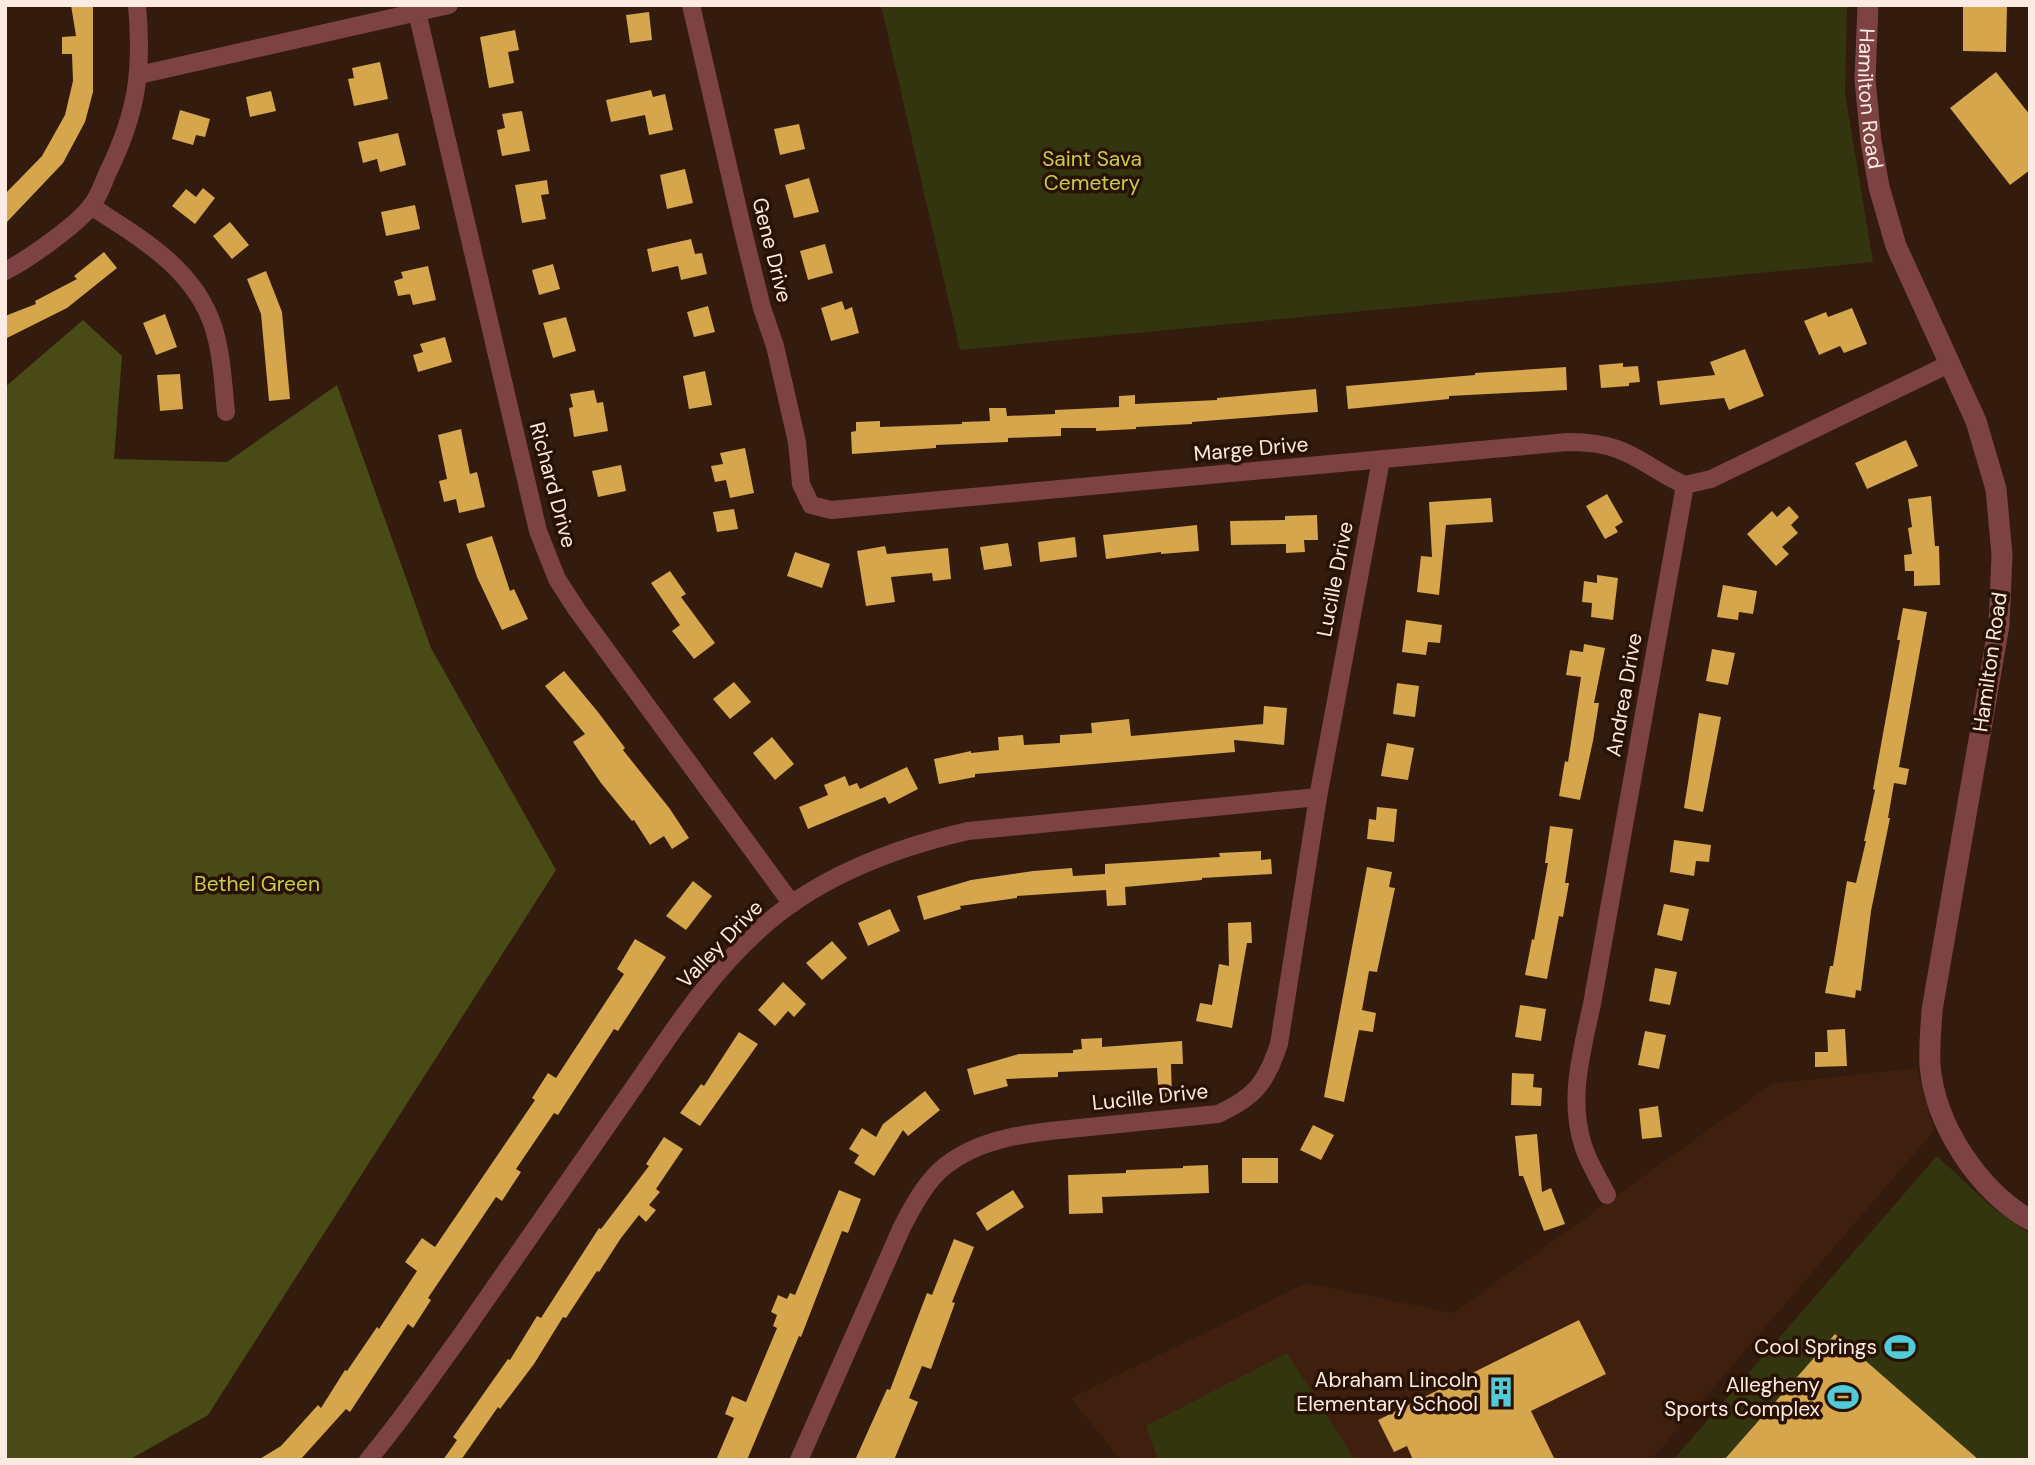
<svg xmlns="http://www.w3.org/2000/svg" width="2035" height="1465" viewBox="0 0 2035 1465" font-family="'DM Sans',sans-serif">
  <rect width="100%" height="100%" fill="#331b0d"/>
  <!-- built -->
  <polygon fill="#3f200e" points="1917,1068 1934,1131 1651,1460 1120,1460 1071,1398 1306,1283 1453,1313 1772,1084"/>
  <!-- green -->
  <g fill="#33350f">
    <polygon points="881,5 1847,5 1845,93 1873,262 960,350"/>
    <polygon points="1937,1156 1992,1207 2030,1234 2030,1460 1673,1460"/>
    <polygon points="1287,1353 1355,1460 1158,1460 1146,1426"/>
  </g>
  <!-- forest -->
  <polygon fill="#494b17" points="83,320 122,356 114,459 227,462 337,385 431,648 556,870 208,1415 129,1460 5,1460 5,387"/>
  <!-- building -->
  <g fill="#d5a64c">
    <polygon points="71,5 93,5 93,92 85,122 63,163 5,224 5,194 42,156 65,115 73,81 72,54 62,54 62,37 76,36"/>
    <polygon points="1963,5 2007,5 2006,52 1963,51"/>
    <polygon points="649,12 652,40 630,43 626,15"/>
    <polygon points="515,30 519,50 508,52 514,83 489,88 480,37"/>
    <polygon points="380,62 388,99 354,106 348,79 354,78 352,68"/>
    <polygon points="1996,72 2030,115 2030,170 2010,185 1950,108"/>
    <polygon points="651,90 653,97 665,94 673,130 649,135 645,115 611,122 606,100"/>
    <polygon points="271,91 276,111 250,117 246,97"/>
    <polygon points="180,110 210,119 205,137 196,135 193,145 172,139"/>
    <polygon points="522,111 530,151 502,156 497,130 505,128 502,114"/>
    <polygon points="799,124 805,149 780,155 774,129"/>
    <polygon points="398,133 406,165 380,172 377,159 363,163 358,142"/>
    <polygon points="685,169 693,203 667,209 660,175"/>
    <polygon points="809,178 819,212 794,218 785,185"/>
    <polygon points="547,180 549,194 541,195 546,219 522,223 515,185"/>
    <polygon points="203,188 215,198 195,224 172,206 186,189 196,197"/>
    <polygon points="415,205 420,229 386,236 381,212"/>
    <polygon points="230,222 249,245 232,259 213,236"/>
    <polygon points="691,239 695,254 702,253 707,274 681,280 678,266 652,272 647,249"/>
    <polygon points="825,244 833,273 808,280 800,251"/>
    <polygon points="104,252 117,268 67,308 5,339 5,316 36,304 35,301 77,279 74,276"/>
    <polygon points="553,264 560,289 539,295 532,270"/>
    <polygon points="428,266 436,300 413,305 410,294 398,296 394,281 403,278 401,272"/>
    <polygon points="266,271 282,312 290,399 269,401 261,314 247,279"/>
    <polygon points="842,301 845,310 852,307 859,333 831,341 821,308"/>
    <polygon points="708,306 715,332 694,337 687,312"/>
    <polygon points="1852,308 1867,344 1844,353 1840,346 1819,355 1804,321 1826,312 1828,317"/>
    <polygon points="165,314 177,347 156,355 143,323"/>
    <polygon points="566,317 576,351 553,358 543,323"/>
    <polygon points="445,337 452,362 418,372 413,355 423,352 420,344"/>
    <polygon points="1745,349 1764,396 1729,410 1724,398 1660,405 1657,381 1715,375 1710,362"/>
    <polygon points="1623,363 1623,367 1638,366 1640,382 1629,383 1629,386 1601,388 1599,365"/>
    <polygon points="1566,367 1567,390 1449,396 1449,399 1348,409 1346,386 1475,375 1475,373"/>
    <polygon points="705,371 712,405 689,409 683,376"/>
    <polygon points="180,374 183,409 160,411 157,375"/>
    <polygon points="1316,389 1318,412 1192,422 1192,424 1136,427 1136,429 1096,431 1096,428 1061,428 1061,436 1008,438 1008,442 936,445 936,448 852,454 851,432 856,431 856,422 880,421 880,427 962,424 962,422 990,421 989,408 1006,408 1007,416 1055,414 1055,410 1119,407 1119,396 1135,395 1135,404 1217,400 1217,398"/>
    <polygon points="594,390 597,403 603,402 608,431 574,437 569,408 573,407 570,394"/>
    <polygon points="461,429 470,474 477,472 485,507 459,513 456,499 444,502 439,481 447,479 438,435"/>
    <polygon points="1906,440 1918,466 1867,489 1855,463"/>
    <polygon points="745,448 754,493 730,498 726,480 715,482 711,466 723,464 720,453"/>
    <polygon points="621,465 626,491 598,497 592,471"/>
    <polygon points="1607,494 1623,522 1615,527 1618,532 1605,539 1586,506"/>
    <polygon points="1931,496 1935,546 1939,546 1940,585 1914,586 1914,571 1905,571 1904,555 1912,554 1908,528 1912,527 1908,499"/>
    <polygon points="1491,498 1493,522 1446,525 1439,595 1417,592 1421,556 1432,557 1429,502"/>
    <polygon points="1789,506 1799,517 1791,525 1798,533 1782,547 1789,554 1776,566 1747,534 1772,511 1777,517"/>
    <polygon points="734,509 738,529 717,532 713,512"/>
    <polygon points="1317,515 1318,540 1304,540 1305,552 1286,553 1286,544 1231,545 1230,521 1285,520 1285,516"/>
    <polygon points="1197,525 1199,551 1161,554 1161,552 1106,559 1103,535"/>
    <polygon points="492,536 510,591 514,589 528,619 502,630 477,577 466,544"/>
    <polygon points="1075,537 1077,557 1040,562 1038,542"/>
    <polygon points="1008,543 1012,566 984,570 980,547"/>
    <polygon points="885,546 887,554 948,548 951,579 933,581 932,573 891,577 895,602 866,606 857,551"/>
    <polygon points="795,552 830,564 822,588 787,576"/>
    <polygon points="670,571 686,594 681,597 715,643 694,659 672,631 680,625 651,583"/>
    <polygon points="1597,575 1618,578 1613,620 1591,617 1592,603 1582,602 1584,581 1597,583"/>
    <polygon points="1723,585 1757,591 1753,614 1739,612 1738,620 1717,617"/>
    <polygon points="1903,608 1927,612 1899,767 1909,769 1906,785 1894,783 1888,818 1890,818 1871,911 1861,991 1856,990 1855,998 1825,993 1830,966 1833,966 1847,881 1856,883 1866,841 1864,841 1875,790 1873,789 1900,640 1897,640"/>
    <polygon points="1406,620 1442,625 1440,643 1428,642 1426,655 1402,652"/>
    <polygon points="1584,644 1605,648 1594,703 1599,703 1593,741 1580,800 1559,796 1565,761 1568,762 1581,677 1566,675 1570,650 1583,652"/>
    <polygon points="1712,649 1735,653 1728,685 1706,681"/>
    <polygon points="564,671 598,712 625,748 623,750 670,809 689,838 672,849 664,836 650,845 634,820 632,821 601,783 573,742 585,734 545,686"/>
    <polygon points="734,682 751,702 730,719 713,699"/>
    <polygon points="1397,683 1419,686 1415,717 1393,714"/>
    <polygon points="1264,706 1287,708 1284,745 1234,740 1235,752 975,774 975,777 939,784 934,759 971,751 971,753 999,750 998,737 1023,735 1024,745 1060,743 1060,735 1092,733 1091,723 1129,719 1131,736 1263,724"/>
    <polygon points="1699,713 1721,717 1703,812 1684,808"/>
    <polygon points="772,737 794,764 775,780 753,753"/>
    <polygon points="1387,743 1414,748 1408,780 1381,776"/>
    <polygon points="907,767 918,789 889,804 885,797 808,829 799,807 828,795 824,785 845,776 849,786 857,783 860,789"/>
    <polygon points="1377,807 1397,809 1394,842 1367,839 1369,819 1376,820"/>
    <polygon points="1550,826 1573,829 1565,883 1569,883 1563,917 1559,916 1547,979 1525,975 1532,939 1534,940 1548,863 1545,863"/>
    <polygon points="1674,840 1711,845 1709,862 1696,861 1694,876 1670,872"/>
    <polygon points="1261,851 1261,860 1271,859 1272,874 1202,878 1202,880 1125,887 1126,905 1107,906 1106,890 1017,896 1017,898 960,906 961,909 924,920 917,896 971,880 1033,871 1072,868 1073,876 1105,874 1105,864 1220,857 1219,853"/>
    <polygon points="1367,867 1392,872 1389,887 1395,888 1377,972 1369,971 1362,1010 1376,1013 1373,1032 1359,1030 1344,1102 1324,1097"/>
    <polygon points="693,881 712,896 686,930 666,916"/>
    <polygon points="1664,904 1689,909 1682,941 1657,935"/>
    <polygon points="890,909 900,931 868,946 858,923"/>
    <polygon points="1251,922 1252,943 1247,943 1232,1028 1196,1021 1200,1003 1212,1005 1219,964 1229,966 1228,923"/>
    <polygon points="635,939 666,957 618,1031 614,1029 558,1115 554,1113 516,1169 521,1172 502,1201 496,1197 428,1298 431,1300 413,1328 408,1324 350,1412 346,1409 300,1460 258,1460 281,1446 318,1405 321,1408 345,1370 347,1371 377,1327 379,1329 417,1271 405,1262 422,1238 435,1247 535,1100 532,1098 548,1073 556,1078 624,974 617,969"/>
    <polygon points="832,941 847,958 822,980 806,963"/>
    <polygon points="1655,968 1677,972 1670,1005 1649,1001"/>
    <polygon points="783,982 806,1004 794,1017 788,1011 775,1026 758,1010"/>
    <polygon points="1520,1005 1546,1009 1541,1041 1515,1037"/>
    <polygon points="1845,1029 1847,1066 1815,1067 1815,1052 1828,1052 1827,1030"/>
    <polygon points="1645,1031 1666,1035 1659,1069 1638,1065"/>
    <polygon points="739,1032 758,1044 700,1126 680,1113 701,1084 704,1086"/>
    <polygon points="1102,1038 1102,1047 1182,1041 1183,1064 1171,1064 1172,1098 1159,1099 1157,1068 1058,1072 1058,1077 1006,1079 1008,1086 974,1095 967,1069 1019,1054 1073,1053 1073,1050 1082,1049 1081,1039"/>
    <polygon points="1512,1073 1534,1074 1533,1087 1542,1088 1541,1106 1511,1105"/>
    <polygon points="925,1091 940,1110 908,1136 903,1130 874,1176 854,1163 859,1155 849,1149 862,1128 876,1137 883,1124"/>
    <polygon points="1658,1106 1662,1137 1642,1139 1639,1109"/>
    <polygon points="1313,1125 1334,1135 1321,1160 1300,1150"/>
    <polygon points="1537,1134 1542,1192 1551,1188 1565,1224 1544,1231 1523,1176 1519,1176 1515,1136"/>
    <polygon points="664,1137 683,1149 656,1189 660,1192 649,1205 656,1210 646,1222 639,1215 621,1238 599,1272 597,1271 566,1318 563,1317 534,1364 500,1409 498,1407 461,1460 443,1460 457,1440 453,1437 508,1359 510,1360 537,1316 541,1318 599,1228 601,1229 649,1166 646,1164"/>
    <rect x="1242" y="1158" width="36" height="25"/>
    <polygon points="1208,1165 1209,1193 1102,1197 1103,1213 1069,1214 1068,1175 1126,1173 1126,1170 1183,1168 1183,1166"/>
    <polygon points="839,1190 861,1199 848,1233 842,1231 801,1337 799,1336 747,1460 716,1460 734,1418 725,1414 732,1396 746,1402 777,1328 773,1326 777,1315 771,1312 778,1295 787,1299 790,1293 795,1295"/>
    <polygon points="1013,1190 1024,1207 987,1231 976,1213"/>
    <polygon points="954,1239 974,1247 952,1302 955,1303 931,1369 922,1366 909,1398 918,1402 894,1460 855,1460 887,1389 890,1390 927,1293 932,1295"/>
    <polygon points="1579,1320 1606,1374 1531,1411 1555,1460 1413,1460 1407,1446 1394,1452 1378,1420"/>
    <polygon points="1835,1334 1979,1460 1724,1460"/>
  </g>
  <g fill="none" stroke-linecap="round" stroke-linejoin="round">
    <!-- minor -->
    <g stroke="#7d4344" stroke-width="18">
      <path d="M691,5L743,231L762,308L775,346L797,442L801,484L811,505L831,510L1568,442C1585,442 1601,443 1617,449C1640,457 1661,475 1685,485"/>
      <polyline points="417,12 538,531 557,579 577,610 792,904"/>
      <polyline points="139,75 449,5"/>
      <path d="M91,206C140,238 194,268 213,326C222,353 223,384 226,412"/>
      <path d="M5,271C26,261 78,224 91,206C99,197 103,183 108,172C137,113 143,70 137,5"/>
      <path d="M1607,1195C1599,1179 1588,1162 1583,1145C1568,1098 1582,1051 1592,1004L1685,485L1711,479L1949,364"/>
      <path d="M368,1460C401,1421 430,1378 460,1337C515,1259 569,1181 623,1103C665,1043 705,978 760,929C817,877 894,848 968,831L1318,797"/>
      <path d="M799,1460L902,1227C913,1206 926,1181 945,1166C988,1132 1047,1132 1099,1126C1139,1122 1178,1118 1218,1114C1255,1097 1266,1083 1279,1044L1318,797L1381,460"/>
    </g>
    <!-- tertiary -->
    <path stroke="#7d4344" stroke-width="21" id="s1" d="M1868,5L1865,80L1871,141L1879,187L1896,246L1976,421L1996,489L2002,555L1999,625L1932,1010C1931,1028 1929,1047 1930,1065C1935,1125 1978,1190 2030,1220"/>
  </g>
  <!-- icons -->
  <defs>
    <g id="stadium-bare" transform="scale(2.415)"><path d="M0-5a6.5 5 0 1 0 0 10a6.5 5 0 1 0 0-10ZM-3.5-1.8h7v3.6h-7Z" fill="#52cbd8" stroke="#291204" stroke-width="2.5" paint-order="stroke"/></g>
    <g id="building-bare" transform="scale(2.415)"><path d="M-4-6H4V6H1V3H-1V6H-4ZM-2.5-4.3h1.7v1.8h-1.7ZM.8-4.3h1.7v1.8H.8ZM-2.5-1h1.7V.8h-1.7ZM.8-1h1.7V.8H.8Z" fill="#52cbd8" stroke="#291204" stroke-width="2.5" paint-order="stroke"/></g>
  </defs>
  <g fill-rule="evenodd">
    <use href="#stadium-bare" x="1900" y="1347"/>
    <use href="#building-bare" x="1501" y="1392"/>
    <use href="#stadium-bare" x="1843" y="1397"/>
  </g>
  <g text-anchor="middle" stroke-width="7" stroke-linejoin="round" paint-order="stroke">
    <!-- street labels -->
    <g font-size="21" fill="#fcebe2" stroke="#291204">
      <text dy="7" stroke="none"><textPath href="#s1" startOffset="94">Hamilton Road</textPath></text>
      <text transform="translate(772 250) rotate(76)" y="7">Gene Drive</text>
      <text transform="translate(1251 449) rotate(-5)" y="7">Marge Drive</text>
      <text transform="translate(553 485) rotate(75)" y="7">Richard Drive</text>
      <text transform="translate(1335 579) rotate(-79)" y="7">Lucille Drive</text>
      <text transform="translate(1990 662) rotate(-82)" y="7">Hamilton Road</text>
      <text transform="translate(1624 695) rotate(-80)" y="7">Andrea Drive</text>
      <text transform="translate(720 944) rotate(-46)" y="7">Valley Drive</text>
      <text transform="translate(1150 1097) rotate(-6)" y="7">Lucille Drive</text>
    </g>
    <!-- park labels -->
    <g font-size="21" fill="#c7cd4c" stroke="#291204">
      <text x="1092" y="166">Saint Sava<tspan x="1092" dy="24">Cemetery</tspan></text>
      <text x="257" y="891">Bethel Green</text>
    </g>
    <!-- poi labels -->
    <g font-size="21" fill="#fcebe2" stroke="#291204" text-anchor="end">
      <text x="1877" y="1354">Cool Springs</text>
      <text x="1478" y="1387">Abraham Lincoln<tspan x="1478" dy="24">Elementary School</tspan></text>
      <text x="1820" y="1392">Allegheny<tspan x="1820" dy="24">Sports Complex</tspan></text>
    </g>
  </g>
  <!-- border -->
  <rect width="2035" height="1465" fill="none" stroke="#fcebe2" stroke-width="14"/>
</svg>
